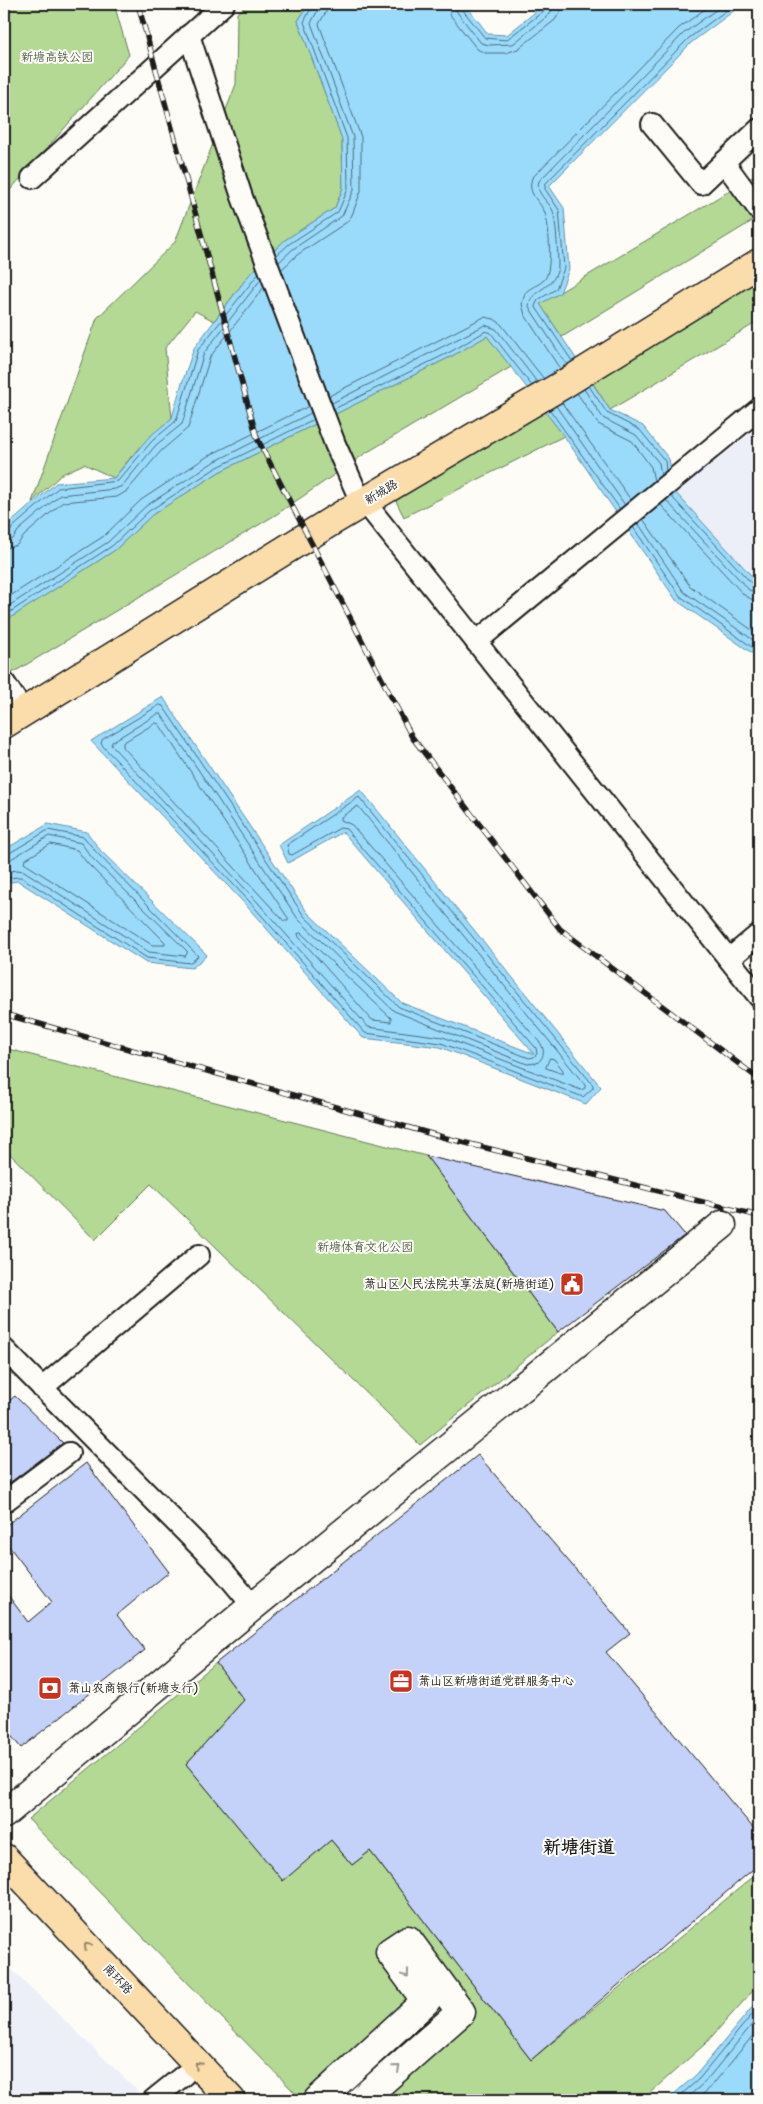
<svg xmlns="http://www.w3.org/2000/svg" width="763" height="2104" viewBox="0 0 763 2104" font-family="'Shantell Sans','LXGW WenKai TC',sans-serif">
  <rect width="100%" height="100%" fill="#fdfcf7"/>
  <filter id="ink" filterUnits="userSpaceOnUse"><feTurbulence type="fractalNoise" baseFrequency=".02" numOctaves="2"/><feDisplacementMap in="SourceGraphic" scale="10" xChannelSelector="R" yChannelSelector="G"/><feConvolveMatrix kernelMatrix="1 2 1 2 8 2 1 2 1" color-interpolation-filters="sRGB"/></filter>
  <g filter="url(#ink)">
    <!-- built -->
    <g fill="#eceff7">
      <polygon points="759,427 759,584 675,492"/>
      <polygon points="4,1962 138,2091 127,2100 4,2100"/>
    </g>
    <!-- green -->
    <g fill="#b3d995" stroke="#687a58">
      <polygon points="4,4 114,4 129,55 4,197"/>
      <polygon points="248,4 309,4 298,21 342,139 343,188 335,208 285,240 249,275 214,321 195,311 165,348 172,418 131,457 114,478 84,464 62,474 32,502 97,318 175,242 236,84 237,13"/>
      <polygon points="759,173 759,217 562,337 540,304"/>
      <polygon points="759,279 759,321 610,410 592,382"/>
      <polygon points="487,336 511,367 366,453 277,514 4,678 4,622 115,550 152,515 219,472 452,356"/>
      <polygon points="544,410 564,436 404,517 394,497"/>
      <polygon points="4,1048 426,1156 558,1332 420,1445 151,1184 95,1240 4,1148"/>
      <polygon points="216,1663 244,1700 186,1764 283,1880 331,1840 352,1865 370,1851 531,2060 759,1872 759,1984 705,2044 642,2100 302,2100 28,1819"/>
    </g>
    <!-- water -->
    <g fill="#9adbfc" stroke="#688fa2">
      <polygon points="309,4 465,4 488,34 507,35 545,4 743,4 692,42 549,186 564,208 569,269 560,293 540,304 610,410 643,426 669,459 675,492 759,584 759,658 676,600 564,436 487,336 452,356 219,472 152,515 115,550 4,622 4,534 9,524 56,483 114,478 149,437 172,418 180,389 194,348 249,275 285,240 335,208 343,188 342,139 298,21"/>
      <polygon points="163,697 307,912 402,1003 534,1054 343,832 288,863 279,845 361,790 601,1087 586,1104 440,1047 363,1038 244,903 91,741"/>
      <polygon points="48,824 87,832 100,850 207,955 192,968 146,963 18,881 4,883 4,850"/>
      <polygon points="759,1999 759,2100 667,2100 696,2075"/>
    </g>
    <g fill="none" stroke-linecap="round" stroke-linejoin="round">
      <!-- shore -->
      <g stroke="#4e6876" stroke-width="1">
        <polyline points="447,4 451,16 477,49 485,53 506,53 518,49 555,20 560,12 561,4"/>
        <polyline points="455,4 457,12 481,43 489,45 513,44 550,14 554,4"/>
        <polyline points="461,4 462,9 485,38 506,40 545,10 547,4"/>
        <polyline points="276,256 289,244 338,212 348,189 347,138 304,22 313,4"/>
        <polyline points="279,262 293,249 342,216 354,190 353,137 311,23 318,10 319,4"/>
        <polyline points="281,270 297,255 347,222 352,215 361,191 361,137 319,24 326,12 327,4"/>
        <polyline points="572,361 535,306 538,300 556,289 564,268 559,210 545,189 545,184 689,38 735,4"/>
        <path d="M567,365L529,307C529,288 557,290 558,265C558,255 556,219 553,211C548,200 535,194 539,181L684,33L724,4"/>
        <path d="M560,369L525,315L522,304L525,293C530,287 538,286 544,280C553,271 549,229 546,216C542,201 526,196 532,178L679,28L712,4"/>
        <polyline points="589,386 607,413 640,430 665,461 666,471"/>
        <polyline points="584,389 603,418 636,435 659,463 661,475"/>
        <polyline points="577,393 598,424 632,441 651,467 654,481"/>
        <polyline points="329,396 484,317 494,319 500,323 544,379"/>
        <polyline points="332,403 485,325 496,329 537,382"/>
        <polyline points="562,403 631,500"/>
        <polyline points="556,406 625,505"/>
        <polyline points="334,409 450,352 486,331 491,333 532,386"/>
        <polyline points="550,410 620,509"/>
        <polyline points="671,496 753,585 759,587"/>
        <polyline points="666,500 749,590 759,593"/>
        <polyline points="661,505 744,595 751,599 759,601"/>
        <polyline points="643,519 690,586 759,635"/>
        <polyline points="638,523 684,592 759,644"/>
        <polyline points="633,527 680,596 759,652"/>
        <polyline points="4,535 9,533 13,527 58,488 118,481 152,441 176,421 198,350 259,273"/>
        <polyline points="4,541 13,539 18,531 60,495 115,489 122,486 156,445 182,424 204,353 261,279"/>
        <polyline points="4,549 17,545 24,536 63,502 117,497 127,491 161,451 188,428 210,357 264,287"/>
        <polyline points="4,600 104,536 141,500 208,456 309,406"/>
        <polyline points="4,609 108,542 146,506 212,463 311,413"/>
        <polyline points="4,616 112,546 149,511 216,468 314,419"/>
        <polygon points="160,705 163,706 304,916 399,1007 529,1058 534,1057 537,1054 536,1048 346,829 340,828 292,855 289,854 287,845 359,797 593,1085 593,1088 583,1097 441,1043 365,1033 248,900 101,744 102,740"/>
        <path d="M158,714H161L298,919L394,1011L527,1064L537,1063C544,1058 545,1051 541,1044L352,825L341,820V817L358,806L585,1085V1088L581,1090L443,1037L368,1027L252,896L111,745L112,742Z"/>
        <polygon points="156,723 159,724 288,918 288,921 284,921 123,747 123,743"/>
        <polygon points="51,844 77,850 87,863 165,942 165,945 152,945 24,863 25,860"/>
        <polyline points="4,854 8,854 48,830 84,837 97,853 198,956 190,963 147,958 21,877 4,878"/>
        <polyline points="4,861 11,859 49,836 81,843 92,858 187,951 187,954 185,956 149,952 24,871 17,870 4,872"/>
        <polygon points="301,933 391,1018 391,1022 372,1020 299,937 298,934"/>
        <polygon points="550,1058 554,1059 563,1070 563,1074 546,1068"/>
        <polyline points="675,2100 699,2079 759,2006"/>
        <polyline points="684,2100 704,2083 759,2016"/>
        <polyline points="696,2100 710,2088 759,2028"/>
      </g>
    </g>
    <!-- building -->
    <g fill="#c4d1f8" stroke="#1c1c1c">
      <polygon points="426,1156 665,1211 685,1235 558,1332"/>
      <polygon points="15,1396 63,1443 4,1487 4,1405"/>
      <polygon points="478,1455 630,1633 606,1652 759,1835 759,1864 531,2060 370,1851 352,1865 331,1840 283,1881 186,1764 244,1700 216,1663"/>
      <polygon points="86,1463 169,1572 117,1615 145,1650 21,1748 4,1727 4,1590 28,1622 52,1602 4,1540 4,1527"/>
    </g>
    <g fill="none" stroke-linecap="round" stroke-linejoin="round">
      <!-- street casing -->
      <g stroke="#1c1c1c" stroke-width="24">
        <g id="street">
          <polyline points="189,35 242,197 335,444 356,491 759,997"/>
          <polyline points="652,124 701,184 724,162"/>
          <polyline points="759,129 724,162 759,210"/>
          <polyline points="32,178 224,4"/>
          <polyline points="476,642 759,409"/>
          <polyline points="4,682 16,700"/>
          <polyline points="729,959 759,934"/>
          <polyline points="4,1349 221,1568 253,1606"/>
          <polyline points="42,1388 199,1255"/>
          <polyline points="4,1502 69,1453"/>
          <polyline points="153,2100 184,2075"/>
        </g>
      </g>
      <!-- secondary casing -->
      <g stroke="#1c1c1c" stroke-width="31">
        <g id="secondary">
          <polyline points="4,1814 253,1606 722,1225"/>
          <polyline points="318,2100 426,2001 390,1952 408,1940 461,2012 361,2100"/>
        </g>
      </g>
      <!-- primary casing -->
      <g stroke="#1c1c1c" stroke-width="31">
        <g id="primary">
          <polyline points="4,724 332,521 564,384 759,263"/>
          <polyline points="4,1858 231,2100"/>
        </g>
      </g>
      <!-- street -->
      <use href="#street" stroke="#fdfcf7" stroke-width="20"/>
      <!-- secondary -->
      <use href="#secondary" stroke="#fdfcf7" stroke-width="28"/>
      <!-- primary -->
      <use href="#primary" stroke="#faddab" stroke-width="28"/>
      <!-- rail casing -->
      <g stroke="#1c1c1c" stroke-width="5.5">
        <g id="rail">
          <polyline points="138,4 257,438 412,737 560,929 759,1079"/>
          <polyline points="4,1014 446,1138 759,1216"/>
        </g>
      </g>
      <!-- rail -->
      <use href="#rail" stroke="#fdfcf7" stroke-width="4" stroke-dasharray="11" stroke-linecap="butt"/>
    </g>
    <!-- one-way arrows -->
    <defs><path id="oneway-chevron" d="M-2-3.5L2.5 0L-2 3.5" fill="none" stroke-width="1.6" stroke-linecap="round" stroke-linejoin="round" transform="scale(1.25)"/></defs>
    <g stroke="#96866b">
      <use href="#oneway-chevron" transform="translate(87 1946) rotate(-133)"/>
      <use href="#oneway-chevron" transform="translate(198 2065) rotate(-133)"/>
    </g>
    <g stroke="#989794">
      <use href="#oneway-chevron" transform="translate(406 1974) rotate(53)"/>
      <use href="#oneway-chevron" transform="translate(397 2068) rotate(-41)"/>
    </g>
  </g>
  <!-- icons -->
  <defs>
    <g id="civic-square" transform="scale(1.25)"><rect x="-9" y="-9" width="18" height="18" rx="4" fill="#c8321e" stroke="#fdfcf7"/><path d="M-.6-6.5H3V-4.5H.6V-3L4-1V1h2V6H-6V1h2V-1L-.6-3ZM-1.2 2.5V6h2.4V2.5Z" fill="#fff"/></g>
    <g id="office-square" transform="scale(1.25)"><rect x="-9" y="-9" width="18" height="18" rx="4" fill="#c8321e" stroke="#fdfcf7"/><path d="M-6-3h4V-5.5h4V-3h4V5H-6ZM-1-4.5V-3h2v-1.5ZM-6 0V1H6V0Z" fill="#fff"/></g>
    <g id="bank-square" transform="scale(1.25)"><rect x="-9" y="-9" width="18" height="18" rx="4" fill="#c8321e" stroke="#fdfcf7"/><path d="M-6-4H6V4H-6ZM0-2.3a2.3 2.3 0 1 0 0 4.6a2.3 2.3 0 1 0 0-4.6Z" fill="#fff"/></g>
  </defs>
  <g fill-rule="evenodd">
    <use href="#civic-square" x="572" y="1284"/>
    <use href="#office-square" x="401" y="1681"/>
    <use href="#bank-square" x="50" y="1688"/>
  </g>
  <g text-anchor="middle" stroke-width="4" stroke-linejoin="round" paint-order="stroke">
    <!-- park labels -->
    <g font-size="12" fill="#515e46" stroke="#fdfcf7">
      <text x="57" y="61">新塘高铁公园</text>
      <text x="365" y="1251">新塘体育文化公园</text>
    </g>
    <!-- street labels -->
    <g font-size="12" fill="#1c1c1c" stroke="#fdfcf7">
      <text transform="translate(381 492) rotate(-31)" y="4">新城路</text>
      <text transform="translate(118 1979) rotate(47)" y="4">南环路</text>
    </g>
    <!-- poi labels -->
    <g font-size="12" fill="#1c1c1c" stroke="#fdfcf7" text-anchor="start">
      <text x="554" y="1288" text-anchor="end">萧山区人民法院共享法庭(新塘街道)</text>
      <text x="418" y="1685">萧山区新塘街道党群服务中心</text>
      <text x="68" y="1692">萧山农商银行(新塘支行)</text>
    </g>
    <!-- district labels -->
    <g font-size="18" font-weight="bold" fill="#1c1c1c" stroke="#fdfcf7">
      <text x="579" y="1853">新塘街道</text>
    </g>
  </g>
  <!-- margin -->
  <rect width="763" height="2104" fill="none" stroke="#fdfcf7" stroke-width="20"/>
  <rect x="10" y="10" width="743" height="2084" fill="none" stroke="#1c1c1c" stroke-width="2" filter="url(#ink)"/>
</svg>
